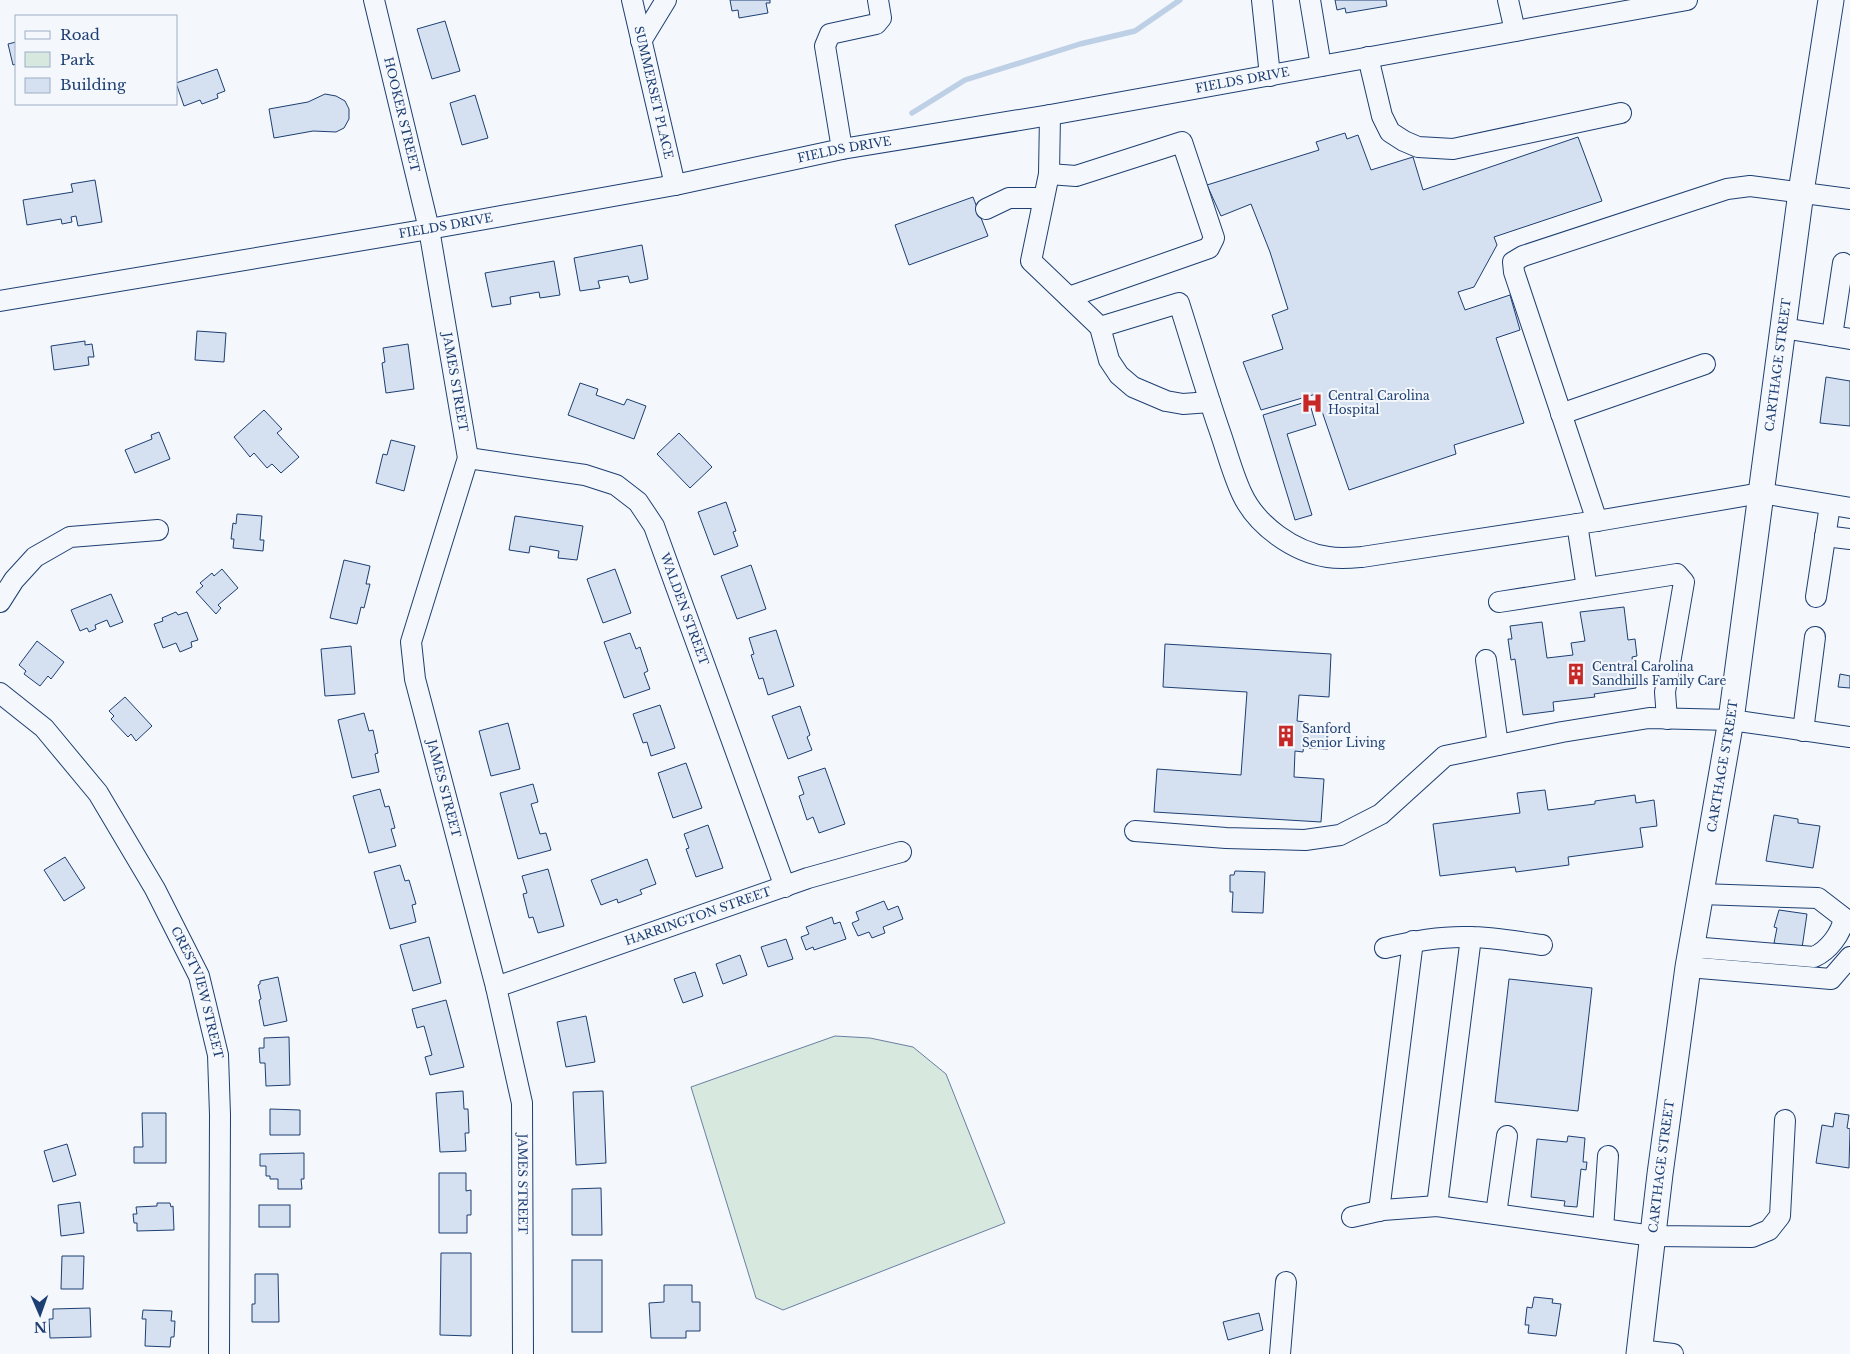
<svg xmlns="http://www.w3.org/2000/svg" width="1850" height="1354" viewBox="0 0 1850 1354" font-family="'Libre Baskerville',serif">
  <rect width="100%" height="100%" fill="#f4f7fb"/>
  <!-- green -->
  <polygon fill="#d7e8df" stroke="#687fa3" points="835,1036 870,1038 913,1047 946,1074 1005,1223 783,1310 756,1298 691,1087"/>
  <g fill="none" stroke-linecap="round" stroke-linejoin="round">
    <!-- stream -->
    <polyline stroke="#bed0e5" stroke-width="5.5" points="912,113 965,80 1080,44 1135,31 1180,0"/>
  </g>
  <!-- building -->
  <g fill="#d5e0f0" stroke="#1d3f73">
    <polygon points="730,0 770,0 770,3 766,3 768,13 739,18 738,10 732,11"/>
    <polygon points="1335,0 1386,0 1387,6 1346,13 1345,8 1337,10"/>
    <polygon points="445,21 460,71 432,79 417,29"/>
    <polygon points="16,42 16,64 13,65 8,44"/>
    <polygon points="217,69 225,91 217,94 218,98 202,104 200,100 184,106 176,83"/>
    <polygon points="325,94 336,96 345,101 349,109 349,119 344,128 336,132 313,131 274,138 269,109 308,102"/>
    <polygon points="475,95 488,138 462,145 450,103"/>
    <polygon points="1345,133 1347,139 1358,135 1371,170 1413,157 1423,190 1578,137 1602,201 1494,237 1497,245 1474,287 1458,292 1465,310 1510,295 1520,330 1496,338 1524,423 1454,445 1456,454 1349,490 1316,394 1261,410 1243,362 1283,349 1272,315 1288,309 1270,252 1251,204 1221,216 1207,185 1319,150 1316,142"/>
    <polygon points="95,180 102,222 78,226 76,216 71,217 72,222 62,224 61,219 27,225 23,200 73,192 71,184"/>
    <polygon points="973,197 988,236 909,265 895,225"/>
    <polygon points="642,245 648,279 630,283 628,276 598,281 600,288 580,291 574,258"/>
    <polygon points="554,261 560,295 540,298 539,292 510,297 511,304 492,307 485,273"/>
    <polygon points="197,331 226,333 224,362 195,360"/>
    <polygon points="85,341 85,345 92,344 94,357 88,357 89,365 54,370 51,346"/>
    <polygon points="408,344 414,389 386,393 382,363 385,362 383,348"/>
    <polygon points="1826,377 1850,381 1850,426 1820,423"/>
    <polygon points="580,383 598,389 596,395 624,405 627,399 646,406 634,439 568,415"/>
    <polygon points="1309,401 1316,425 1287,434 1312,515 1295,520 1263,415"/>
    <polygon points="264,410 282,429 277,433 299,457 281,473 272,464 267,468 254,453 250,457 234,437"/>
    <polygon points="159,432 170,459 135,473 125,450 152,439 151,435"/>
    <polygon points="679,433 712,467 690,488 657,454"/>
    <polygon points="391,440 415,446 404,491 376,483 383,454 387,455"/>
    <polygon points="726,502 736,531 733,532 738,546 714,555 698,512"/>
    <polygon points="237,514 262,516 260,540 264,540 263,551 233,548 234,539 231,539 233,523 236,524"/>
    <polygon points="515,516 583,526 577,560 558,558 559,551 530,546 529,553 509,550"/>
    <polygon points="344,560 370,566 366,584 370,584 364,608 361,607 357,624 330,618"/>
    <polygon points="751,565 766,609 737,619 721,576"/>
    <polygon points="222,569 238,588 218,605 221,608 216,614 196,592 203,586 200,583 212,573 214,576"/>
    <polygon points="615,569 631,613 603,623 587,579"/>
    <polygon points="111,594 123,622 110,627 107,620 95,625 96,629 89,632 87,628 80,631 71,610"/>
    <polygon points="1624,607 1628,640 1635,639 1637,656 1632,657 1636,688 1594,694 1595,697 1553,702 1554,711 1523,715 1515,659 1511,660 1508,639 1512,639 1510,626 1542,622 1547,658 1573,655 1571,643 1585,641 1580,612"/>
    <polygon points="176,612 178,615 187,612 198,640 191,642 192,647 180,652 176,643 163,648 154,624 163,621 162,618"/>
    <polygon points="776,630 794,686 768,695 763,678 759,679 751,655 754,654 749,638"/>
    <polygon points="630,633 636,649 640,647 648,671 644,673 650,689 624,698 604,642"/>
    <polygon points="37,641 64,662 51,679 48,676 40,686 24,674 26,671 19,665"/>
    <polygon points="1165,644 1331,654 1329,697 1299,695 1297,721 1305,722 1305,730 1311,731 1311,726 1329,727 1328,749 1309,748 1310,742 1304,742 1303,752 1295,751 1294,777 1324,779 1321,822 1154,812 1157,769 1241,775 1247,692 1163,687"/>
    <polygon points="351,646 355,694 325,696 321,649"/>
    <polygon points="1840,674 1850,676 1850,688 1838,687"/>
    <polygon points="125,697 152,726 136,741 131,734 128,737 111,719 114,716 109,711"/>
    <polygon points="660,705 675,748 651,756 647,742 643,743 633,714"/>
    <polygon points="800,706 810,735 807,737 812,750 788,759 772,716"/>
    <polygon points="364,713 369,731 373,730 378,753 375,754 379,772 352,778 338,720"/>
    <polygon points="508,723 520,769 491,776 479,731"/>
    <polygon points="686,763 702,808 673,818 658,773"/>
    <polygon points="825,768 845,824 819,833 813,817 807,820 799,796 804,794 798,777"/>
    <polygon points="533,784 538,802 531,804 540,834 546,833 551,850 518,859 500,793"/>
    <polygon points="380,789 385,807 389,806 395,828 391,829 396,846 369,853 353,796"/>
    <polygon points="1545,790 1548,810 1595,804 1595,801 1635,795 1636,803 1654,800 1657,826 1640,828 1643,847 1568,857 1569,865 1516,872 1515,867 1440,876 1433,824 1520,813 1517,793"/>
    <polygon points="1774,815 1798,819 1798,823 1820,826 1813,868 1766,861"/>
    <polygon points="708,825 723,868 696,877 686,849 689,848 684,834"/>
    <polygon points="65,857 85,888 64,901 44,870"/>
    <polygon points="647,859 656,884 640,890 642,894 618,903 617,899 601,905 591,880"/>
    <polygon points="400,865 405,881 409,880 416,904 412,905 416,922 390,929 374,872"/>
    <polygon points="548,869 564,926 538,933 533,917 529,918 523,894 527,893 522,876"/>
    <polygon points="1235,871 1265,872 1263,913 1232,912 1233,892 1230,892 1230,875 1234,875"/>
    <polygon points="884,901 888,910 898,906 903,919 883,927 885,933 872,938 869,932 858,936 852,923 859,920 856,912"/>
    <polygon points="1779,910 1807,914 1802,948 1774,943 1777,928 1774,927"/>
    <polygon points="832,917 834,924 840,922 846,939 814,950 813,947 806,950 801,937 809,934 806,927"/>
    <polygon points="429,937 441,983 413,991 400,945"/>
    <polygon points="786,939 793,959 768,967 761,947"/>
    <polygon points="740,955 747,975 723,984 716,964"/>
    <polygon points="695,972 703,996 683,1003 674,979"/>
    <polygon points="278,977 287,1021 264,1026 259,1000 261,999 258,985 260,984 260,981"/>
    <polygon points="1509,979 1592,988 1578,1111 1495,1102"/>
    <polygon points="446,1000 464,1067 430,1075 425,1057 432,1055 424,1026 417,1028 412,1009"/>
    <polygon points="586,1016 595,1062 566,1067 557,1022"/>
    <polygon points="289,1037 290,1085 266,1086 265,1063 260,1063 259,1048 264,1048 264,1038"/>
    <polygon points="463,1091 464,1109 468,1109 469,1133 465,1133 466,1151 440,1152 436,1093"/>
    <polygon points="603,1091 606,1163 576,1165 573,1092"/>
    <polygon points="270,1109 300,1110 300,1135 270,1135"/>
    <polygon points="142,1113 166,1113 166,1163 134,1163 134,1147 143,1147"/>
    <polygon points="1835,1113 1849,1115 1847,1128 1850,1129 1849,1168 1816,1163 1822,1125 1833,1127"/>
    <polygon points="1568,1136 1585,1138 1583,1162 1587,1162 1586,1170 1581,1169 1577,1207 1564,1206 1565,1201 1531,1197 1537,1139 1567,1142"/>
    <polygon points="67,1144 76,1175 53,1182 44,1151"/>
    <polygon points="304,1153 304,1179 301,1179 302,1189 278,1189 278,1179 270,1179 270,1176 266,1176 266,1166 260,1166 260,1154"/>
    <polygon points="439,1173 466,1173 466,1191 471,1190 471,1215 467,1215 467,1233 439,1233"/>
    <polygon points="601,1188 602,1235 572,1235 572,1189"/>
    <polygon points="80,1202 84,1233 61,1236 58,1205"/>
    <polygon points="157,1203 170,1203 171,1207 173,1206 174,1230 137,1231 137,1223 134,1223 133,1214 137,1214 136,1207 157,1206"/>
    <rect x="259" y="1205" width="31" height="22"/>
    <polygon points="441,1253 471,1253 471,1336 440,1335"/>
    <polygon points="62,1256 84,1256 83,1289 61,1289"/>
    <rect x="572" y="1260" width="30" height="72"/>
    <polygon points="255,1274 278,1274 279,1322 252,1322 252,1304 255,1304"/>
    <polygon points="664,1285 692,1285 692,1302 700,1302 700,1331 686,1331 686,1338 651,1338 649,1303 664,1302"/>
    <polygon points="1534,1297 1553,1299 1552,1303 1561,1304 1556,1336 1528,1333 1529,1325 1525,1325 1527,1307 1532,1308"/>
    <polygon points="90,1308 91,1337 50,1338 49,1319 53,1319 53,1309"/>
    <polygon points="143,1310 172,1311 171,1321 175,1321 174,1337 171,1337 170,1347 145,1346 146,1319 142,1319"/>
    <polygon points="1259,1313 1263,1330 1228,1340 1223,1322"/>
  </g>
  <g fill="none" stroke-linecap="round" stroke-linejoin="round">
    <!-- minor casing -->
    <g stroke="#1d3f73" stroke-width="22">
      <g id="minor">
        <path id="s1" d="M374,0L429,229L468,458L411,642L415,679L496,987L522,1103L523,1354"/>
        <path id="s2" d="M632,0L675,185"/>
        <polyline points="1262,0 1270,76"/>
        <polyline points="1310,0 1321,66"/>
        <polyline points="1508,0 1515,31"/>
        <polyline points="641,41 666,0"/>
        <polyline points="1368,57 1382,116 1390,132 1404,141 1418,147 1453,149 1621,113"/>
        <polyline points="1050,115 1049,174 1031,261 1100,327 1109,360 1119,375 1133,387 1166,401 1183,404 1210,402"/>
        <polyline points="842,149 825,46 830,34 876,24 881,18 878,0"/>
        <polyline points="1049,174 1076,176 1182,142 1214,238 1209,248 1069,297"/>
        <polyline points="986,209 1009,198 1043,198"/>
        <path id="s3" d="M0,301L429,229L675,185L842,149L1050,115L1687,0"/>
        <path d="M1100,327L1179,303C1192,344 1204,385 1218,426C1226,448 1232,473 1242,494C1257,526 1294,552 1328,557C1340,559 1350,558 1362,557L1597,521L1761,493L1850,508"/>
        <polyline points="1783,328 1850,339"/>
        <polyline points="1832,336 1843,263"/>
        <polyline points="1561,414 1705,364"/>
        <path id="s4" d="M468,458L585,475L616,485L638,502L654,526L785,887"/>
        <polyline points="1597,521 1514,272 1513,262 1523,256 1727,189 1750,186 1850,199"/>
        <polyline points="1577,524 1587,588"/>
        <polyline points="1825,536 1850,539"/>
        <polyline points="1816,597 1830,505"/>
        <polyline points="0,602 14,580 35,557 70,537 158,530"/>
        <polyline points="1499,602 1677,574 1684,582 1665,692 1667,719"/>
        <polyline points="1486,660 1498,745"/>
        <path id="s5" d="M0,693L44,728L98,793L155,889L199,976L218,1055L220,1115L219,1354"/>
        <polyline points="1803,731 1815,637"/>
        <polyline points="1135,831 1226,838 1305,840 1340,835 1381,814 1445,756 1562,732 1649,718 1731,720 1850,737"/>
        <path d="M1692,947L1814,957C1829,950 1841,934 1844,918L1818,898L1701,894"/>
        <path d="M1385,948C1413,941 1440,936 1469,937C1493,937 1518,942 1542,945"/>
        <polyline points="1688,967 1831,979 1850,957"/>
        <path id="s6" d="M496,987L808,878L901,852"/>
        <polyline points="1437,1206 1471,937"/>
        <polyline points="1379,1211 1413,941"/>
        <polyline points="1496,1214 1507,1136"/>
        <polyline points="1352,1217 1383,1210 1437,1206 1653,1236 1752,1237 1769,1230 1780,1216 1785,1120"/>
        <polyline points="1603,1229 1608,1156"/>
        <polyline points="1639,1350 1673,1354"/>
        <polyline points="1280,1354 1286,1282"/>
      </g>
    </g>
    <!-- major casing -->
    <g stroke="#1d3f73" stroke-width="27">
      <g id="major">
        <path id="s7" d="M1639,1354L1660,1174L1688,967L1731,720L1801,192L1831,0"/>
      </g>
    </g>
    <!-- minor -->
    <use href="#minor" stroke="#f4f7fb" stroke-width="20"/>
    <!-- major -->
    <use href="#major" stroke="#f4f7fb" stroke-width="25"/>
  </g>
  <!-- icons -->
  <defs>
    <g id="hospital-bare" transform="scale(1.725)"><path d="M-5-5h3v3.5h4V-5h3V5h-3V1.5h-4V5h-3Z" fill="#c62828" stroke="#f4f7fb" stroke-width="2.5" paint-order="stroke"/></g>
    <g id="building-bare" transform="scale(1.725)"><path d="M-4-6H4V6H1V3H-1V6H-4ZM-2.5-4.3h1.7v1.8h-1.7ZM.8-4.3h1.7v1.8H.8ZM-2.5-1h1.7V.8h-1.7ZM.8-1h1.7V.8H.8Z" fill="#c62828" stroke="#f4f7fb" stroke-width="2.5" paint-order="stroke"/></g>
  </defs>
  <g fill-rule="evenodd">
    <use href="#hospital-bare" x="1312" y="403"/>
    <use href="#building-bare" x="1576" y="674"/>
    <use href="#building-bare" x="1286" y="736"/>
  </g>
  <g text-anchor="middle" stroke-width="4" stroke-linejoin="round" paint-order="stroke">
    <!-- street labels -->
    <g font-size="12" fill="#1d3f73" stroke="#f4f7fb">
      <text dy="4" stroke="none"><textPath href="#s3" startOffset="1262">FIELDS DRIVE</textPath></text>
      <text dy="4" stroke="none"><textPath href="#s2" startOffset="95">SUMMERSET PLACE</textPath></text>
      <text dy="4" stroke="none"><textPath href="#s1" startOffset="118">HOOKER STREET</textPath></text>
      <text dy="4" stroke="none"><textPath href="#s3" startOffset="858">FIELDS DRIVE</textPath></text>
      <text dy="4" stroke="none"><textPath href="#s3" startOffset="452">FIELDS DRIVE</textPath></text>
      <text dy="4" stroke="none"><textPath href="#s7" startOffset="999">CARTHAGE STREET</textPath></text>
      <text dy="4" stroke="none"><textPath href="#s1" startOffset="391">JAMES STREET</textPath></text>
      <text dy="4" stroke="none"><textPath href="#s4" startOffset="296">WALDEN STREET</textPath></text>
      <text dy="4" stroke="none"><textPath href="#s7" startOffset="594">CARTHAGE STREET</textPath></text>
      <text dy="4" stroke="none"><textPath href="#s1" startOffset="811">JAMES STREET</textPath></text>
      <text dy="4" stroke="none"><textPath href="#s6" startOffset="214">HARRINGTON STREET</textPath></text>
      <text dy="4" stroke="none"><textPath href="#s5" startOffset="365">CRESTVIEW STREET</textPath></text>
      <text dy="4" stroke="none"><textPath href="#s7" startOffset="189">CARTHAGE STREET</textPath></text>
      <text dy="4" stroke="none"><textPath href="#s1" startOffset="1216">JAMES STREET</textPath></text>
    </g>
    <!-- poi labels -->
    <g font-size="12" fill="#1d3f73" stroke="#f4f7fb" text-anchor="start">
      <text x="1328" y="400">Central Carolina<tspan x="1328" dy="14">Hospital</tspan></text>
      <text x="1592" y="671">Central Carolina<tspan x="1592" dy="14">Sandhills Family Care</tspan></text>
      <text x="1302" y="733">Sanford<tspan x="1302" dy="14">Senior Living</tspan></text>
    </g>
  </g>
  <!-- legend -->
  <rect x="15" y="15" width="162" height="90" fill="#f4f7fb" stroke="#9eadc5"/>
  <rect x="25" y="31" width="25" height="8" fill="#f4f7fb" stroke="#9eadc5"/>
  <text x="60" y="40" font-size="15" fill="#1d3f73">Road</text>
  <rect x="25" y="52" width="25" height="15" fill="#d7e8df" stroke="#9eadc5"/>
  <text x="60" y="65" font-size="15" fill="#1d3f73">Park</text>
  <rect x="25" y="78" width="25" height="15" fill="#d5e0f0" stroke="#9eadc5"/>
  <text x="60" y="90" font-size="15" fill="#1d3f73">Building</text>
  <!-- north arrow -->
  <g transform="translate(40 1314) rotate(178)" stroke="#f4f7fb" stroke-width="4" paint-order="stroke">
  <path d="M0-4L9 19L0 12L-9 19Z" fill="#1d3f73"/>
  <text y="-8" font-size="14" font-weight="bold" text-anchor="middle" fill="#1d3f73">N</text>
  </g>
</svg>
